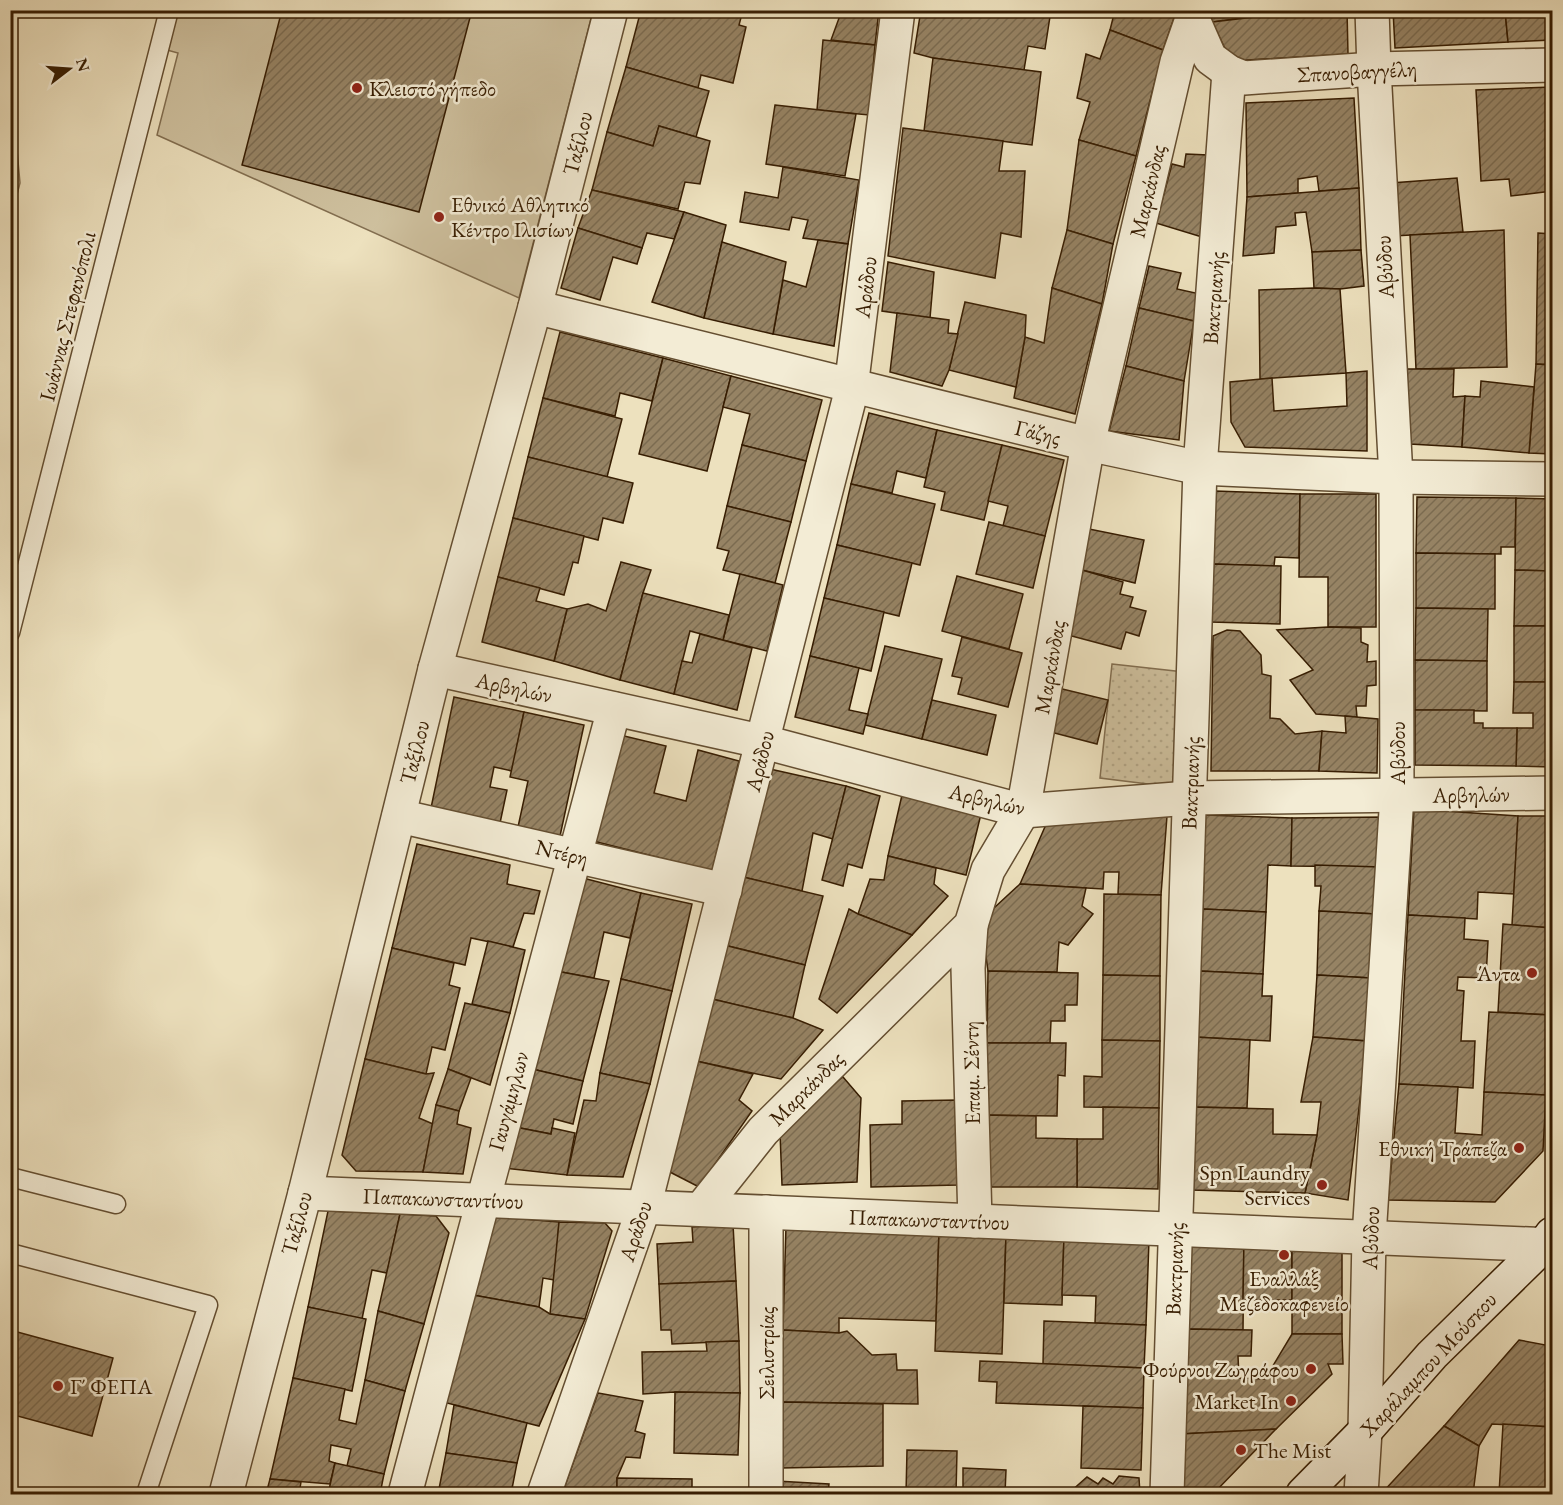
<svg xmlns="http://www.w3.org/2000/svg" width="1563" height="1505" viewBox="0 0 1563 1505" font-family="'EB Garamond',serif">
  <defs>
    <pattern id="grass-dots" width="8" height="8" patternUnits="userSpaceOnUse" patternTransform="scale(1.5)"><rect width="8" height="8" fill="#cec09e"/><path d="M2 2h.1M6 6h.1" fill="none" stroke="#b2a586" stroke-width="1.8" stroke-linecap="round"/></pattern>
    <pattern id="building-hatch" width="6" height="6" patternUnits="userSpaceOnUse" patternTransform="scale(1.5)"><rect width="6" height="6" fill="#968364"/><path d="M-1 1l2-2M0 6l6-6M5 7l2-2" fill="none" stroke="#7b6b50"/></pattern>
  </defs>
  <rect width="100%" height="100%" fill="#ede1be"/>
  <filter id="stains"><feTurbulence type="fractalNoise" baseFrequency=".00333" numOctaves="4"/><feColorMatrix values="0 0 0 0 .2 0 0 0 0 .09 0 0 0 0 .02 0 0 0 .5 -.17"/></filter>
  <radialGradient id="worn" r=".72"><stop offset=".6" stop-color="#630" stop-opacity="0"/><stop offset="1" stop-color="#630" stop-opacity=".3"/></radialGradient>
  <!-- grass -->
  <polygon fill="url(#grass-dots)" stroke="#826e50" stroke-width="1.5" points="1112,664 1193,673 1180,788 1100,778"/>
  <!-- garden -->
  <g fill="#cec09e" stroke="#826e50" stroke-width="1.5">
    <polygon points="178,11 593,11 519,298 157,135 178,53 167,50"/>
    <polygon points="11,85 20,183 11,218 10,85"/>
  </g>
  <!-- building -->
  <g fill="url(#building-hatch)" stroke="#371d02" stroke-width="1.5">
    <polygon points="282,10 472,10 419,212 242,165"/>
    <polygon points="641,10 743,10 739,25 746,27 733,83 701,75 698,88 626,67"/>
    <polygon points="842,10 879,10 875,45 831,40"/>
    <polygon points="921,10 1051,10 1045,49 1028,46 1024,70 933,58 914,53"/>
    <polygon points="1115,10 1171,10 1174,18 1163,50 1110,30"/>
    <polygon points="1207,10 1256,10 1258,16 1212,22"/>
    <polygon points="1288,10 1347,10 1348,54 1231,61 1212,22 1288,13"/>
    <polygon points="1393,10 1505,10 1508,42 1395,48"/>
    <polygon points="1505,10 1552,10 1552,40 1508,42"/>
    <polygon points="1110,30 1163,50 1136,156 1079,140 1090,102 1077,98 1086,54 1100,59"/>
    <polygon points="823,40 875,45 869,115 817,110"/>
    <polygon points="933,58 1041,72 1032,145 924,131"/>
    <polygon points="626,67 709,91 696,137 659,126 653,146 607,132"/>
    <polygon points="1552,87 1552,191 1511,196 1509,179 1481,181 1476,90"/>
    <polygon points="1354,98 1359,188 1319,191 1317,176 1298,179 1298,193 1247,197 1246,103"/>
    <polygon points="775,105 856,114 845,176 766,164"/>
    <polygon points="659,126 710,141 700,184 685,182 678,209 592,190 607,132 653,146"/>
    <polygon points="903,128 1003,141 999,171 1025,171 1021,237 1001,233 995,278 888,256"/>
    <polygon points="1079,140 1136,156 1113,244 1067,230"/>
    <polygon points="1186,154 1208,155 1202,237 1156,223 1172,164 1184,167"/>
    <polygon points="783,167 859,180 848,244 803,238 808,220 792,217 789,230 740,222 745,192 778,198"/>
    <polygon points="1457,178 1463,232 1394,236 1391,183"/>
    <polygon points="1359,188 1361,250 1312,252 1306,212 1295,213 1296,225 1276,227 1274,253 1243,256 1247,197"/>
    <polygon points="592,190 684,212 674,239 647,233 642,248 578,228"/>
    <polygon points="684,212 726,225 704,318 652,302"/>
    <polygon points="578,228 642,248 637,264 613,257 600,300 561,288"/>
    <polygon points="1067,230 1113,244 1102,304 1052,288"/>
    <polygon points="1504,230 1507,367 1416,369 1410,235"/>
    <polygon points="1538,233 1552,234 1552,365 1536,364"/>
    <polygon points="818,240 848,244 834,346 773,334 783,280 806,287"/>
    <polygon points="722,242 786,262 773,334 704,318"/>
    <polygon points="1361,250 1364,286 1340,289 1314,288 1312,252"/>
    <polygon points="888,262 934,272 930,318 882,311"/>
    <polygon points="1149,266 1181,273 1177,289 1200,294 1194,321 1139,308"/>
    <polygon points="1052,288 1102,304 1075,414 1014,398 1025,337 1044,343"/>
    <polygon points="1314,288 1340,289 1346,373 1260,379 1259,290"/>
    <polygon points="965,302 1026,315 1025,337 1016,387 949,370"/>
    <polygon points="1139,308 1194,321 1184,381 1126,366"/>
    <polygon points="897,313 949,320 948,333 958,334 949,370 942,386 890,372"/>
    <polygon points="560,332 663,358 652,401 620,393 615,416 543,398"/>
    <polygon points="663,358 731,376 707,471 639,454"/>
    <polygon points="1536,364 1552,365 1552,454 1529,453"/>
    <polygon points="1126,366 1184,381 1179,440 1109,431"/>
    <polygon points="1406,369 1454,369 1453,397 1465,396 1462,447 1410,444"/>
    <polygon points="1367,371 1367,451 1245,447 1231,422 1230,382 1272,378 1274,411 1347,406 1346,373"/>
    <polygon points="731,376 822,400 806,461 742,445 750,414 723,407"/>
    <polygon points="1481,381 1534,387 1529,453 1462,447 1465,396 1480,397"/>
    <polygon points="543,398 622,419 607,477 528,457"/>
    <polygon points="869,413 937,430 926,478 897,471 892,493 851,484"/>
    <polygon points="937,430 1002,445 984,520 941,510 945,492 924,487"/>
    <polygon points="742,445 806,461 791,522 727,506"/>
    <polygon points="1002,445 1064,460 1045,536 1003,526 1008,506 988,501"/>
    <polygon points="528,457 633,483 623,523 603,518 598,540 513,518"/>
    <polygon points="851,484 935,504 920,565 837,545"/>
    <polygon points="1215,491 1300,494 1299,558 1275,557 1274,566 1212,564"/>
    <polygon points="1300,494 1376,494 1376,627 1328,627 1328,577 1299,577"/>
    <polygon points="1417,497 1516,498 1515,547 1501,547 1501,554 1416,553"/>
    <polygon points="1516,498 1552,499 1552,571 1515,570"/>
    <polygon points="727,506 791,522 775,583 723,570 729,551 717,548"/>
    <polygon points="513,518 584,536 578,563 573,562 564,595 498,577"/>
    <polygon points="989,522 1045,536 1033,588 976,574"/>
    <polygon points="1089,529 1144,540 1135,583 1082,570"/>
    <polygon points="837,545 912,563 899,616 824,598"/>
    <polygon points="1416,553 1495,554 1495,609 1416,608"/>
    <polygon points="621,562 651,570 643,593 620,680 554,661 567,609 588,604 606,611"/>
    <polygon points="1212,564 1281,566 1280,624 1211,622"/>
    <polygon points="1082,570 1123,582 1120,594 1133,597 1130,607 1146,611 1139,636 1126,632 1121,649 1064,634"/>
    <polygon points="1515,570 1552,571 1552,626 1514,626"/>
    <polygon points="740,574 783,585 767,651 723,640"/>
    <polygon points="957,576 1023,594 1009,649 942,631"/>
    <polygon points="498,577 540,588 536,601 567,609 554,661 482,642"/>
    <polygon points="643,593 729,615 723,640 690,631 674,694 620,680"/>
    <polygon points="824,598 884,612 871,671 810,656"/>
    <polygon points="1416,608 1488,609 1487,661 1415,660"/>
    <rect x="1514" y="626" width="38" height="56"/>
    <polygon points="1328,627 1361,628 1361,642 1368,645 1367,662 1376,661 1376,685 1367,686 1366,706 1356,706 1357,717 1316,714 1290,680 1313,670 1277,630"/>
    <polygon points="1227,630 1240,631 1261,655 1262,674 1271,676 1270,718 1280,719 1295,734 1322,731 1319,771 1211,771 1213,636"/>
    <polygon points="700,634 752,648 737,710 674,694 682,661 692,663"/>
    <polygon points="962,637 1022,653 1008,707 958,694 962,678 952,676"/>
    <polygon points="885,646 942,659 922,739 865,725"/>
    <polygon points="810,656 859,668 849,710 868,714 863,734 795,717"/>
    <polygon points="1415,660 1487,661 1487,711 1415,710"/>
    <polygon points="1514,682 1552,682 1552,767 1516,766 1517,728 1533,728 1533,713 1513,713"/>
    <polygon points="1050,686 1108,700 1097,744 1039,729"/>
    <polygon points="454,697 524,712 512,771 494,767 490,787 507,790 500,823 431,808"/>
    <polygon points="932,700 996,715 987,755 922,739"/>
    <polygon points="1415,710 1474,710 1474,723 1483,723 1483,728 1517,728 1516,766 1415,765"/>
    <polygon points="524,712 584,725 560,836 518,827 528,781 510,777"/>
    <polygon points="1345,716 1378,719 1377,773 1319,771 1322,731 1346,733"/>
    <polygon points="620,735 666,746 654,793 686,801 698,750 739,761 712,871 593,841"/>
    <polygon points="770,769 846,786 833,839 813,833 802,891 739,876"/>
    <polygon points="846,786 880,796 862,868 848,864 843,886 822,880"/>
    <polygon points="902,795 981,814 966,875 888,856"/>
    <polygon points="1414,809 1518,816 1514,894 1478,892 1477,919 1408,915"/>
    <polygon points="1051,813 1167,816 1161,895 1118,894 1119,872 1104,872 1103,889 1020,884"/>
    <polygon points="1205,815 1292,818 1291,866 1268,865 1266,912 1203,909"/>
    <polygon points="1518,816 1552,816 1552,928 1512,925"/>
    <polygon points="1385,817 1381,867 1291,866 1292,818"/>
    <polygon points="417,844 510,865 507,884 540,891 534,914 524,913 513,947 471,938 465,965 392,948"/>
    <polygon points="888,856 936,868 934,884 948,896 912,935 858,914 870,879 884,880"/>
    <polygon points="1315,865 1381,867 1376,914 1319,911 1321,886 1315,886"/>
    <polygon points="739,876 823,896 805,965 724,945"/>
    <polygon points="579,877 641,893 630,938 604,932 594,978 556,971"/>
    <polygon points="1020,884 1086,888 1082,906 1093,914 1068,945 1059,942 1057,972 988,971 981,920"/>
    <polygon points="641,893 692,904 672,991 621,979"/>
    <polygon points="1104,894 1161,895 1160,976 1103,975"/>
    <polygon points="849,909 858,914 912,935 837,1013 819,999"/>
    <polygon points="1203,909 1266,912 1263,974 1199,971"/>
    <polygon points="1319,911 1376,914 1371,978 1317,975"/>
    <polygon points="1408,915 1465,918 1464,939 1488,941 1486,978 1458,977 1457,990 1464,991 1461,1041 1475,1041 1473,1088 1399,1084"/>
    <polygon points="1503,924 1552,928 1551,1015 1498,1012"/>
    <polygon points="488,941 525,950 510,1013 472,1004"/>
    <polygon points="724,945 805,965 793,1018 712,999"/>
    <polygon points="392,948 454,963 449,985 460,988 445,1050 432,1047 426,1074 365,1059"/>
    <polygon points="556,971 609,981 583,1081 528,1068"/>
    <polygon points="988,971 1078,973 1077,1005 1065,1005 1065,1021 1051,1021 1050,1043 987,1043"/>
    <polygon points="1199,971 1263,974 1262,996 1272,996 1270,1041 1194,1037"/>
    <polygon points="1103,975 1160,976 1160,1041 1102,1040"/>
    <polygon points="1317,975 1371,978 1367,1041 1313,1037"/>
    <polygon points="621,979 672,991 650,1084 600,1073"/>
    <polygon points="712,999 793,1018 823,1030 781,1079 696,1061"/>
    <polygon points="465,1003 510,1013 490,1085 448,1069"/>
    <polygon points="1489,1012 1551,1015 1546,1095 1484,1092"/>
    <polygon points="1194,1037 1250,1040 1247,1108 1192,1107"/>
    <polygon points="1313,1037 1367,1041 1348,1200 1305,1193 1317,1135 1321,1102 1301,1102"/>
    <polygon points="1102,1040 1160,1041 1159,1108 1084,1107 1084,1076 1102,1077"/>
    <polygon points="987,1043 1066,1043 1065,1076 1058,1075 1057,1116 986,1115"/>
    <polygon points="365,1059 426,1074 434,1073 419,1118 433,1124 423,1172 356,1171 342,1155"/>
    <polygon points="696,1061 753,1074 739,1100 752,1111 699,1187 666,1170"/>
    <polygon points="528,1068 583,1081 573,1124 554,1119 551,1134 515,1127"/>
    <polygon points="448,1069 471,1078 459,1111 436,1105"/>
    <polygon points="600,1073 650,1084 623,1177 567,1175 584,1100 596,1101"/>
    <polygon points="843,1077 861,1098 857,1182 782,1185 780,1132 799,1109"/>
    <polygon points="1399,1084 1458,1087 1455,1133 1482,1135 1484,1092 1546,1095 1543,1151 1495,1202 1388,1200"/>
    <polygon points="957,1100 958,1185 871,1187 870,1125 902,1124 902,1101"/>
    <polygon points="436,1105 459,1111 457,1124 471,1128 463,1174 423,1172"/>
    <polygon points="1103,1107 1159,1108 1158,1189 1077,1187 1077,1139 1103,1139"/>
    <polygon points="1192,1107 1273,1109 1273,1134 1317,1135 1305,1193 1191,1190"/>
    <polygon points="986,1115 1036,1116 1036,1138 1077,1139 1077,1187 985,1187"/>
    <polygon points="515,1127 551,1134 552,1128 575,1133 567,1175 504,1168"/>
    <polygon points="328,1211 400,1214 387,1273 372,1270 362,1319 308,1307"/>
    <polygon points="400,1214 436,1216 449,1233 424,1324 378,1311"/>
    <polygon points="487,1216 559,1222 555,1280 543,1278 539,1307 473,1295"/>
    <polygon points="559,1222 605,1223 612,1231 585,1319 550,1314"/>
    <polygon points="733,1224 736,1281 659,1284 657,1244 693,1242 692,1227"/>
    <polygon points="786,1226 939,1232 936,1321 839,1318 839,1333 783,1330"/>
    <polygon points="939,1232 1006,1234 1002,1354 935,1351"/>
    <polygon points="1006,1234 1064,1236 1062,1305 1004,1303"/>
    <polygon points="1064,1236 1149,1240 1146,1325 1095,1323 1096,1296 1062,1295"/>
    <polygon points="1182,1236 1244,1237 1243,1330 1181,1329"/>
    <polygon points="1244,1237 1292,1237 1292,1300 1243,1300"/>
    <polygon points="1292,1237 1342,1238 1342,1334 1292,1334"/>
    <polygon points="736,1281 739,1341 672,1344 671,1330 661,1330 659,1284"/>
    <polygon points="473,1295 539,1307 550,1314 585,1319 539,1426 443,1402"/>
    <polygon points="308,1307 366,1319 352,1391 293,1378"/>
    <polygon points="378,1311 424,1324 405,1391 365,1380"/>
    <polygon points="1044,1321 1146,1325 1144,1368 1043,1364"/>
    <polygon points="1181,1329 1252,1330 1251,1356 1238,1356 1239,1378 1265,1379 1292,1334 1342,1334 1343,1364 1328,1364 1332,1374 1276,1429 1180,1434"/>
    <polygon points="10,1330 113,1358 92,1436 10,1414"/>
    <polygon points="783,1330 839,1333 847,1331 872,1355 896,1354 897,1370 917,1370 918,1404 783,1402"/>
    <polygon points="1519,1340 1551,1346 1552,1427 1492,1424 1479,1446 1444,1426"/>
    <polygon points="739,1341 740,1393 675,1392 643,1394 642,1352 707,1351 706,1342"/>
    <polygon points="980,1361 1144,1368 1143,1408 996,1403 997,1382 979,1381"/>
    <polygon points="293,1378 345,1389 339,1420 356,1424 365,1380 405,1391 384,1474 347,1466 351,1449 331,1445 329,1461 335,1463 330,1484 270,1479"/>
    <polygon points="675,1392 740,1393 738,1455 674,1453"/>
    <polygon points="598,1393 643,1401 635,1431 645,1434 640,1458 626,1457 617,1478 617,1494 562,1494"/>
    <polygon points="783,1402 883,1404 883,1466 781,1468"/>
    <polygon points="454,1405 527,1423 517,1463 446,1453"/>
    <polygon points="1083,1406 1143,1408 1141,1470 1081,1468"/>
    <polygon points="1503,1424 1552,1427 1552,1494 1499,1494"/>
    <polygon points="1444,1426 1479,1446 1473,1494 1381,1494"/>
    <polygon points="1276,1429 1213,1494 1205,1493 1204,1494 1177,1494 1180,1434"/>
    <polygon points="907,1450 957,1451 956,1494 906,1494"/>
    <polygon points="446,1453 517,1463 511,1494 438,1494"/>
    <polygon points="335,1463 384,1474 380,1494 328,1494"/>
    <polygon points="963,1468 1006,1470 1005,1494 963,1494"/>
    <polygon points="1119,1476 1139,1478 1140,1494 1069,1493 1087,1477 1098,1484 1103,1478 1113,1484"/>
    <polygon points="617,1478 692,1479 692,1494 617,1494"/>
    <polygon points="270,1479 301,1482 299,1494 266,1494"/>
    <polygon points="776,1481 829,1484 828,1494 775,1494"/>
    <polygon points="843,1489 906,1490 906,1494 843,1494"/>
    <polygon points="1005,1489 1060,1490 1059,1494 1005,1494"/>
  </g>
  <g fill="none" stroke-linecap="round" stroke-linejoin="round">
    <!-- lane casing -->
    <g stroke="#644e31" stroke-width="21">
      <g id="lane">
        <polyline points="10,633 169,10"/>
        <polyline points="10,1177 116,1204"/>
        <polyline points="10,1253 208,1305 146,1494"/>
      </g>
    </g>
    <!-- street casing -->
    <g stroke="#644e31" stroke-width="36">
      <g id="street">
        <polyline points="1189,10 1210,58 1229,72 1244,78 1374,69 1552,65"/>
        <polyline points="535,307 1088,444 1200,468 1396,477 1552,479"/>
        <polyline points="435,669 764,742 1023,811 1189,798 1552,793"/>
        <polyline points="399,816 725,890"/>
        <polyline points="971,925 968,968 975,1221"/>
        <polyline points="305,1193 1552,1245"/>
        <polyline points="701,1209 763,1131 971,925 988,870 1023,811 1088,444 1177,62 1192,19"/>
        <polyline points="766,1212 766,1494"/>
        <polyline points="226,1494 305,1193 435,669 535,307 611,10"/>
        <polyline points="405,1494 614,709"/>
        <polyline points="544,1494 644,1207 850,396 898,10"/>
        <polyline points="1167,1494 1200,468 1229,72"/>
        <polyline points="1361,1494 1365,1431 1369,1237 1397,795 1396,477 1374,69 1372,10"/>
      </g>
    </g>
    <!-- secondary casing -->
    <g stroke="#371d02" stroke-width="36">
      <polyline id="secondary" points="1303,1494 1365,1431 1432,1355 1544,1245 1552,1234"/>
    </g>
    <!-- lane -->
    <use href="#lane" stroke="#f3ecd5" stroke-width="18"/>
    <!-- street -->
    <use href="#street" stroke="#f3ecd5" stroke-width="33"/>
    <!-- secondary -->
    <use href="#secondary" stroke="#f3ecd5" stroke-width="33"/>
  </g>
  <!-- markers -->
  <g fill="#8f2418" stroke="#f3ecd5" stroke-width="2">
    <circle cx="357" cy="88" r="6"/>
    <circle cx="439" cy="217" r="6"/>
    <circle cx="1532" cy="973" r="6"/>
    <circle cx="1519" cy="1148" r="6"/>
    <circle cx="1322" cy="1185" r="6"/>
    <circle cx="1284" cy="1255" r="6"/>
    <circle cx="1311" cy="1369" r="6"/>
    <circle cx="58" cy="1386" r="6"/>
    <circle cx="1291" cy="1401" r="6"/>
    <circle cx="1241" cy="1450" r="6"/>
  </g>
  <g text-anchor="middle" stroke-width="5" stroke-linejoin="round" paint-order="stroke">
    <!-- street labels -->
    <g font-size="22" fill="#371d02" stroke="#f3ecd5">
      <text transform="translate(1357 71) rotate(-3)" y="8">Σπανοβαγγέλη</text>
      <text transform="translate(577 143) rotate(-76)" y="8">Ταξίλου</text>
      <text transform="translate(1147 191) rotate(-77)" y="8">Μαρκάνδας</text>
      <text transform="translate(1384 267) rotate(-93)" y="8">Αβύδου</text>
      <text transform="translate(865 287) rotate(-83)" y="8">Αράδου</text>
      <text transform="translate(1213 298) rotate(-86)" y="8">Βακτριανής</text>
      <text transform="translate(67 316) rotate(-76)" y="8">Ιωάννας Στεφανόπολι</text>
      <text transform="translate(1038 432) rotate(14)" y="8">Γάζης</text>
      <text transform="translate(1049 667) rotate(-80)" y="8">Μαρκάνδας</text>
      <text transform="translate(514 687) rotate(12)" y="8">Αρβηλών</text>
      <text transform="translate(414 752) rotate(-76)" y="8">Ταξίλου</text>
      <text transform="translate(1397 753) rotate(-90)" y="8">Αβύδου</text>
      <text transform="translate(759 761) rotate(-76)" y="8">Αράδου</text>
      <text transform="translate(1190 783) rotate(-88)" y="8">Βακτριανής</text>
      <text transform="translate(1471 794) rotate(-1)" y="8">Αρβηλών</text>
      <text transform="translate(987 799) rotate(13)" y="8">Αρβηλών</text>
      <text transform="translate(562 852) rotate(13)" y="8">Ντέρη</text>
      <text transform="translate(971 1073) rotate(-91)" y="8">Επαμ. Σέντη</text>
      <text transform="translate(806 1088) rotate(-45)" y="8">Μαρκάνδας</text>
      <text transform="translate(508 1101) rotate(-75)" y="8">Γαυγάμηλων</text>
      <text transform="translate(443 1198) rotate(2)" y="8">Παπακωνσταντίνου</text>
      <text transform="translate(929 1219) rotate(2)" y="8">Παπακωνσταντίνου</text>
      <text transform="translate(296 1223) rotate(-75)" y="8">Ταξίλου</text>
      <text transform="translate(635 1231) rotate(-72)" y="8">Αράδου</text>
      <text transform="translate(1370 1238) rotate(-88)" y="8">Αβύδου</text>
      <text transform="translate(1174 1269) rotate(-88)" y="8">Βακτριανής</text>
      <text transform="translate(766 1353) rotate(-90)" y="8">Σειλιστρίας</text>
      <text transform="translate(1428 1364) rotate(-47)" y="8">Χαράλαμπου Μούσκου</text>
    </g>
    <!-- poi labels -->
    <g font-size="22" fill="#371d02" stroke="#f3ecd5" text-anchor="end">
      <text x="369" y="96" text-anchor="start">Κλειστό γήπεδο</text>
      <text x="451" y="212" text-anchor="start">Εθνικό Αθλητικό<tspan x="451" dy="25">Κέντρο Ιλισίων</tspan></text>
      <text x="1520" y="981">Άντα</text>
      <text x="1507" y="1156">Εθνική Τράπεζα</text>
      <text x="1310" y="1180">Spn Laundry<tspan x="1310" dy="25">Services</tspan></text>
      <text x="1284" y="1286" text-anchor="middle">Εναλλάξ<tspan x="1284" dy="25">Μεζεδοκαφενείο</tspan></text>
      <text x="1299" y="1377">Φούρνοι Ζωγράφου</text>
      <text x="70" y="1394" text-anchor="start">Γ΄ ΦΕΠΑ</text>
      <text x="1279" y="1409">Market In</text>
      <text x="1253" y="1458" text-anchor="start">The Mist</text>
    </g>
  </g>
  <!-- margin -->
  <rect width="1563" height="1505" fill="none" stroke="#ede1be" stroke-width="36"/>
  <rect x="12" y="12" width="1539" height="1481" fill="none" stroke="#371d02" stroke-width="3"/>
  <rect x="18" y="18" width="1527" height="1469" fill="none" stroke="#371d02" stroke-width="1.5"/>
  <!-- north arrow -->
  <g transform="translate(69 69) rotate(73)" stroke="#f3ecd5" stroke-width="4.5" paint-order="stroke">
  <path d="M0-4.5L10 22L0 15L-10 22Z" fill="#371d02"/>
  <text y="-9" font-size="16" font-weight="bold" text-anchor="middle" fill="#371d02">N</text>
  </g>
  <rect width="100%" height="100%" filter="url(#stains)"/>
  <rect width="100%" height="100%" fill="url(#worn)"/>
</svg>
